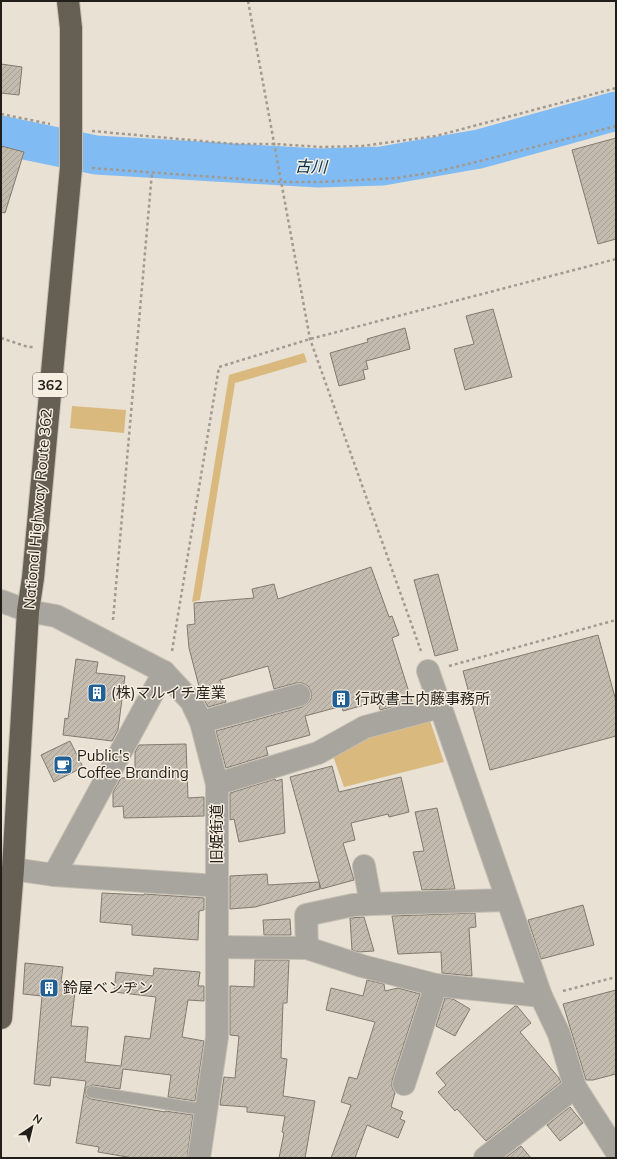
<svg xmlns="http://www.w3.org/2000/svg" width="617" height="1159" viewBox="0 0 617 1159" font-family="Mulish,'Noto Sans JP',sans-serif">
  <defs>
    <pattern id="building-hatch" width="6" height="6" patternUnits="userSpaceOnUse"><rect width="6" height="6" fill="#c3bbae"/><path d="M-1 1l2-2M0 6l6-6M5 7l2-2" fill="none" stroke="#a7a095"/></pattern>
  </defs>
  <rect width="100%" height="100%" fill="#e9e1d3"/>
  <!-- grass -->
  <g fill="#dab97f">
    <polygon points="304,353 307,362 235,383 200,600 192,602 229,375"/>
    <polygon points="72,406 126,410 124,433 70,428"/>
    <polygon points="429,718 444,762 344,787 332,753 368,733"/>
  </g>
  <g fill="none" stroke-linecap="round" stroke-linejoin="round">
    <!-- river -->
    <polyline stroke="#80bbf4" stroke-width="39" points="1,135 96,155 318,168 382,166 479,149 616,111"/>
  </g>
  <!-- building -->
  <g fill="url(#building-hatch)" stroke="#827a6e">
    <polygon points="1,64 22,67 19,95 1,93"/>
    <polygon points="616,138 616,239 598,244 572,150"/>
    <polygon points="1,146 24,152 5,213 1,212"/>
    <polygon points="493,309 512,377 465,390 454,349 474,344 466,316"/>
    <polygon points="405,328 410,349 366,361 368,369 363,370 365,379 339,386 330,353 368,342 367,339"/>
    <polygon points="371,567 389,617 392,616 399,635 392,638 412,702 380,710 378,701 343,711 342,706 305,716 310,735 266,747 268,755 226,768 216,731 302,707 308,703 311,699 311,692 308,686 302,683 296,683 274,689 268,666 220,680 226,702 208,707 201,694 189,648 187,625 195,624 194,603 254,598 252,589 274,584 278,599"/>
    <polygon points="438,574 458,650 435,656 414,580"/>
    <polygon points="598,635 616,701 616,736 490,770 463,671"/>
    <polygon points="76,659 98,662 96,673 125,676 118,730 112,741 63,735 65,718 68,719"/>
    <polygon points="70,741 83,767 54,782 41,755"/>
    <polygon points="186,744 188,798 204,797 204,816 124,818 123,806 113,807 113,792 121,778 135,778 135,752 139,745"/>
    <polygon points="332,766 339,792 401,777 409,812 389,817 388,814 351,823 355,840 343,843 354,880 321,889 290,777"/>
    <polygon points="275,779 276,781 282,779 285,833 239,842 234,819 230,820 230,793"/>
    <polygon points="437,808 455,889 422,890 413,852 424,851 415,812"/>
    <polygon points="267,874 268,885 319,882 320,889 255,907 230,909 230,876"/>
    <polygon points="102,893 144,895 144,894 204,898 204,910 199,911 198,940 132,935 132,925 100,922"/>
    <polygon points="583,905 594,945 541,959 528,920"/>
    <polygon points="475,913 476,927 469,928 472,976 442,973 441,952 398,954 392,916"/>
    <polygon points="364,917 374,951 358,952 352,950 350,918"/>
    <polygon points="290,919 291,935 264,935 263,920"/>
    <polygon points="255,960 289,960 287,1003 283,1003 281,1058 287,1059 283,1096 315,1101 305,1158 279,1158 284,1133 282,1132 285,1116 247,1112 247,1107 220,1105 224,1077 235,1078 239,1036 230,1035 230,986 254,987"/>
    <polygon points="25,963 63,967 61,982 76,983 71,1026 88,1027 85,1062 121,1066 125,1036 150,1039 156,997 114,992 116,972 153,976 154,968 200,972 198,986 204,986 204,1001 188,1000 182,1037 204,1041 195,1101 168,1097 171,1075 123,1069 120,1089 93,1085 87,1087 85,1091 87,1097 91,1099 165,1112 165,1111 193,1115 187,1158 133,1158 98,1152 99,1147 76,1143 86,1081 51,1077 50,1086 34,1084 42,996 23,994"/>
    <polygon points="367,980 384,984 385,991 398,988 420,994 392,1081 392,1087 395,1093 391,1107 403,1112 400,1119 405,1121 398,1138 367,1125 355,1158 331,1158 351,1105 341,1102 349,1077 357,1079 375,1022 326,1010 331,988 363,996"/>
    <polygon points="616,990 616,1074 593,1080 586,1080 563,1004"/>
    <polygon points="445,998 453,999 470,1009 455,1036 436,1026"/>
    <polygon points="515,1006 517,1006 531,1023 520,1032 559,1078 561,1082 486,1141 457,1109 455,1111 438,1092 446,1085 436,1073"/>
    <polygon points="570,1107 583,1123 560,1141 547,1125"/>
    <polygon points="521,1146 531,1158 505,1158"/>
  </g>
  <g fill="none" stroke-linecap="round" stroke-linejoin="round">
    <!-- lane casing -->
    <g stroke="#c5beb2" stroke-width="13">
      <polyline id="lane" points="92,1092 206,1110"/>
    </g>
    <!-- street casing -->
    <g stroke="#c5beb2" stroke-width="24">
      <g id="street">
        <polyline points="1,601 28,611 56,616 164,672 191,701 201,722 217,784 217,1037 199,1158"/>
        <polyline points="428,671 541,996 559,1034 575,1087 616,1151"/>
        <polyline points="201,722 299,695"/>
        <polyline points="217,784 318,753 365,727 440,707"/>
        <polyline points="13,869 54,875 217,886"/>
        <polyline points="54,875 164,672"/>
        <polyline points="371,904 507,900"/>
        <polyline points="217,947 307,948 362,966 436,985 541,996"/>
        <polyline points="307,948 306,915 353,905 371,904 364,866"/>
        <polyline points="404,1084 436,985"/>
        <polyline points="485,1158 575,1087"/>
      </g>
    </g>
    <!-- highway casing -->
    <g stroke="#c5beb2" stroke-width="24">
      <polyline id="highway" points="1,1018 13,869 28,611 33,578 71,168 71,28 68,1"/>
    </g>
    <!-- path -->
    <g stroke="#a19a90" stroke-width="2.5" stroke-dasharray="3 3" stroke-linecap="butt">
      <polyline points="248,1 310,339 421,651"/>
      <polyline points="1,114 50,124"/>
      <polyline points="92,131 234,144 275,144 321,147 362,146 436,136 616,88"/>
      <polyline points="92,168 282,182 320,182 397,178 435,172 480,161 616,126"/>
      <polyline points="1,338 28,347 33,347"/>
      <polyline points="113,620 152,172"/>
      <polyline points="172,651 219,367 310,339 616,259"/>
      <polyline points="449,666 616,620"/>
      <polyline points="563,991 616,977"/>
    </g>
    <!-- lane -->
    <use href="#lane" stroke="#a8a59f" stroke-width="11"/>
    <!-- street -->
    <use href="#street" stroke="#a8a59f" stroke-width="22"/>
    <!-- highway -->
    <use href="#highway" stroke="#665f53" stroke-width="22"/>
  </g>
  <!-- icons -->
  <defs>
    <g id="building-square" transform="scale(1)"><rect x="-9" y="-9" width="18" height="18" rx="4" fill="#206096" stroke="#f6eee0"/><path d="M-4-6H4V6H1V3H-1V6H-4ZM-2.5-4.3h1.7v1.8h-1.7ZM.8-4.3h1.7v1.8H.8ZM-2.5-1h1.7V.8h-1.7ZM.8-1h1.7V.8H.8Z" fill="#fff"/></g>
    <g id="cafe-square" transform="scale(1)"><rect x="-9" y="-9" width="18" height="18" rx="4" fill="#206096" stroke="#f6eee0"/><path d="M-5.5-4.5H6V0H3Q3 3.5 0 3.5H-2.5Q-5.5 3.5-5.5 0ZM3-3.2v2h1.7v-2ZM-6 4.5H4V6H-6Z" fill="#fff"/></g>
  </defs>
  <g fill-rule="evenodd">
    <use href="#building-square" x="97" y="693"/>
    <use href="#building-square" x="341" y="699"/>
    <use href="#cafe-square" x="63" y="765"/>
    <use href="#building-square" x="49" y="988"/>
  </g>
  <g text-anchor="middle" stroke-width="3" stroke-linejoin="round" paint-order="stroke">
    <!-- shield labels -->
    <rect fill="#f6eee0" stroke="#625d55" stroke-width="1" x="33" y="373" width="34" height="24" rx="3"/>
    <g font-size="14" font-weight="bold" fill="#221f1a">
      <text x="50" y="390">362</text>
    </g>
    <!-- street labels -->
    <g font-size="15" fill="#221f1a" stroke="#f6eee0">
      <text transform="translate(38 509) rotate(-85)" y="5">National Highway Route 362</text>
      <text transform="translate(217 834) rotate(-90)" y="5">旧姫街道</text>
    </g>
    <!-- poi labels -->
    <g font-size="15" fill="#221f1a" stroke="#f6eee0" text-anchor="start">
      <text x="111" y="698">(株)マルイチ産業</text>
      <text x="355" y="704">行政書士内藤事務所</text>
      <text x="77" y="761">Public's<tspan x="77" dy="17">Coffee Branding</tspan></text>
      <text x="63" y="993">鈴屋ベンヂン</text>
    </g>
    <!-- water labels -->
    <g font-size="16" font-style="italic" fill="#002d51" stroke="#f6eee0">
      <text transform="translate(311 166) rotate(2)" y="6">古川</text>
    </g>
  </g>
  <!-- border -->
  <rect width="617" height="1159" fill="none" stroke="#221f1a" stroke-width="4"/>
  <!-- north arrow -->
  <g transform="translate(32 1127) rotate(35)" stroke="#f6eee0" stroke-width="3" paint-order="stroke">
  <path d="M0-3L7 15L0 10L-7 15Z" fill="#221f1a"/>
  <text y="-6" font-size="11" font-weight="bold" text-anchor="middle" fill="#221f1a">N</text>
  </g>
</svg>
